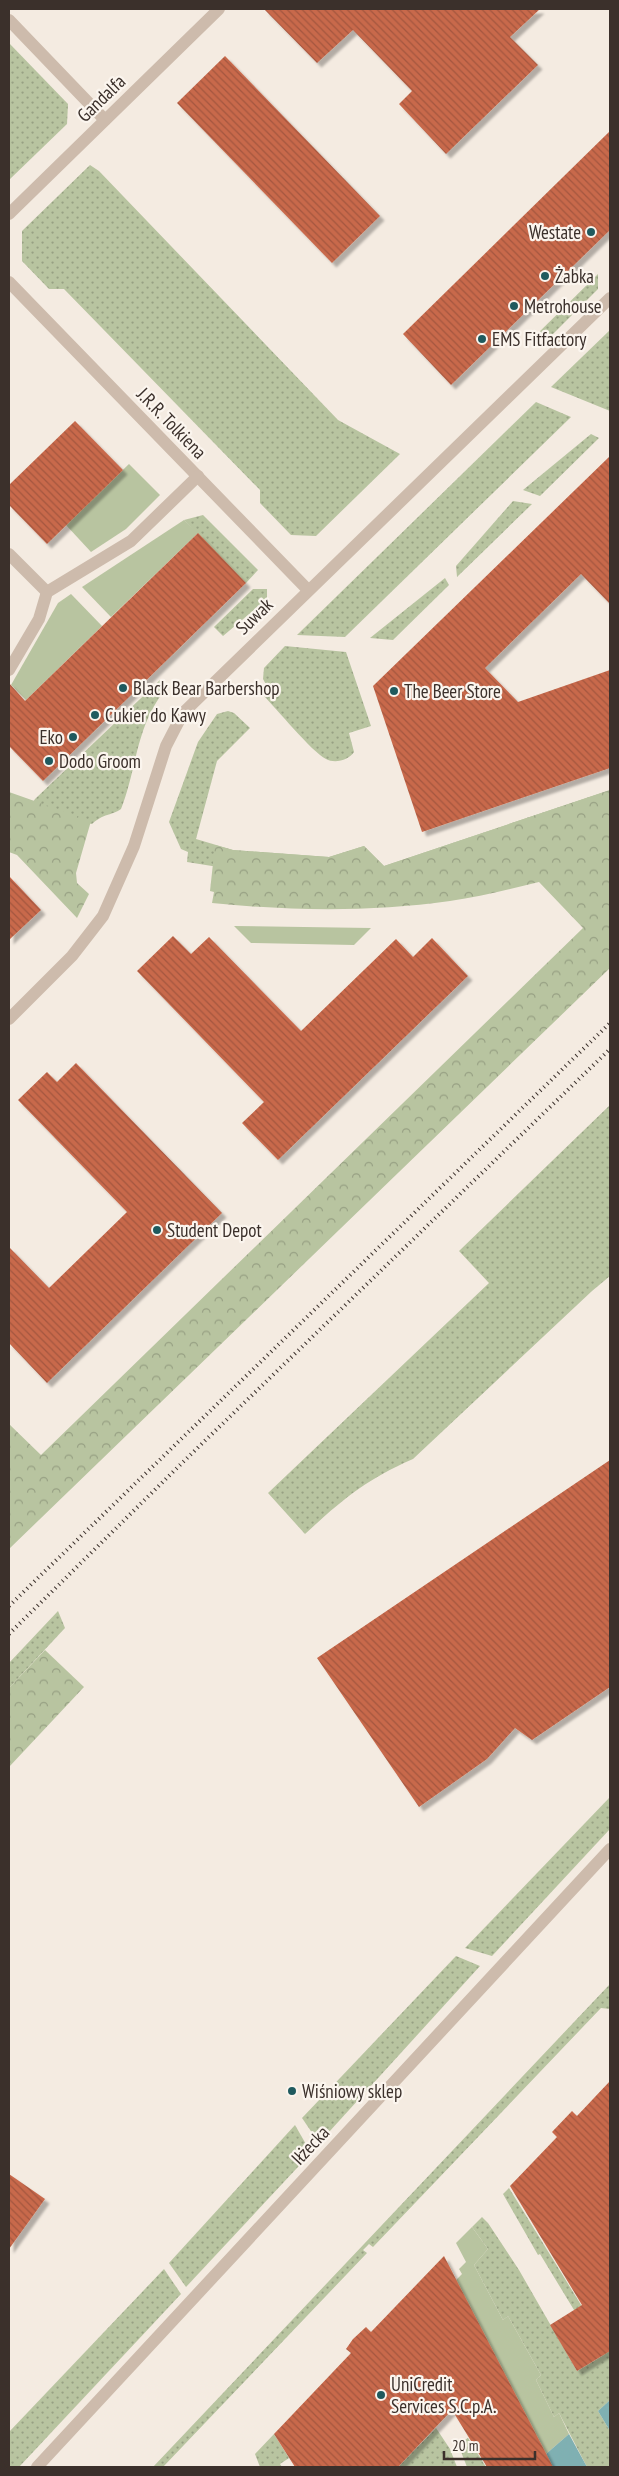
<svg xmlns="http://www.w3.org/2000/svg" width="619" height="2476" viewBox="0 0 619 2476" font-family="'PT Sans Narrow',sans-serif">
  <defs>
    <pattern id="grass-dots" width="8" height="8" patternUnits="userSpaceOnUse" patternTransform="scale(1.25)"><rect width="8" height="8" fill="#b8c4a0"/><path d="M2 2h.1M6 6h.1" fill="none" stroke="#97a083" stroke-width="1.8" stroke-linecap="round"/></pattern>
    <pattern id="forest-crowns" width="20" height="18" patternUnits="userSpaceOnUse" patternTransform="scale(1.25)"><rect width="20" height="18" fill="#b8c4a0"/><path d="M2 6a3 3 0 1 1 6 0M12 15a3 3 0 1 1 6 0" fill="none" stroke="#97a083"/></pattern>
    <pattern id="building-back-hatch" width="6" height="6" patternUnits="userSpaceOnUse" patternTransform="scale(1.25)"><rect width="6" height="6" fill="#c8694b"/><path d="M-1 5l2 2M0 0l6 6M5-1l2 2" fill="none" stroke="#a4573f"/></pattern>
    <filter id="shadow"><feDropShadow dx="4.5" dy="4.5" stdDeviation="1" flood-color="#0004"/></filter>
  </defs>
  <rect width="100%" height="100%" fill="#f4ebe1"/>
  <!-- grass -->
  <g fill="url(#grass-dots)">
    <polygon points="9,43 68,104 67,124 9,180"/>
    <polygon points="90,165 99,171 338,420 400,454 316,536 291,535 260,503 260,490 64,289 49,289 22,261 22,231"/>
    <polygon points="598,274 598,289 546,341 530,341"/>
    <polygon points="610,330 610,411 551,387"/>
    <polygon points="536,402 571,417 345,637 297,635"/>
    <polygon points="591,434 599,438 540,496 523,490"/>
    <polygon points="513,501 532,504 457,577 456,566"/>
    <polygon points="203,515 258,570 246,583 184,520"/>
    <polygon points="445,578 449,585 393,640 370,638"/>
    <polygon points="253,589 267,589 267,599 223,636 214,627"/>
    <path d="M285,646L346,652L371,726L349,733L354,752C349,760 335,764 326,759C312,752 276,708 263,695L269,690L263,679L264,668Z"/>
    <path d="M160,680L167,687C135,727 138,765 121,809C111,816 104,813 92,824L26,812L35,799Z"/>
    <polygon points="228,711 234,713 250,728 217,761 196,839 233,850 329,857 364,846 384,866 610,790 468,867 212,866 187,862 188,852 181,849 169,822 198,742 217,714"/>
    <path d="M610,1105V1276L592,1291L413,1459C365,1480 342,1500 305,1534L268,1493L489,1283L459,1251Z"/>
    <polygon points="58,1611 65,1628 9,1688 9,1663"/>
    <polygon points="610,1797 610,1829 492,1956 465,1948"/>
    <polygon points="456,1956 480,1966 319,2143 302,2118"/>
    <polygon points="610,1984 610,2009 601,2008 373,2247 369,2244 363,2250 367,2253 163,2467 153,2467"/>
    <polygon points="295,2125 311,2153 186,2287 169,2263"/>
    <polygon points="509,2188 610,2352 610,2400 598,2411 610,2431 610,2467 587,2467 559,2413 554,2417 536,2380 541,2375 508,2316 503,2320 474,2265 488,2249 472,2227 482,2217 488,2223 519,2270 577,2371 602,2356 540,2254 538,2255 503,2194"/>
    <polygon points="164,2269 181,2294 19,2467 9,2467 9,2432"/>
    <polygon points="436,2428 450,2449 457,2467 398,2467"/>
    <polygon points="274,2434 289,2458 280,2464 282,2467 260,2467 255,2454"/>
    <polygon points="468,2438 486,2467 467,2467 458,2444"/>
  </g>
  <!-- forest -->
  <g fill="url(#forest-crowns)">
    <path d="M610,790V968L9,1549V1424L41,1455L583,928L539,882C510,889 480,897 450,901C371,912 292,911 212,903L214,892L210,891L215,845L233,850L329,857L364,846L384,866Z"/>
    <polygon points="9,792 91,821 76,873 77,883 89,894 77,918 17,855 9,852"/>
    <polygon points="45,1650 84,1687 9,1767 9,1688"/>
  </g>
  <!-- garden -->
  <g fill="#b8c4a0">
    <polygon points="129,464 160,495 126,529 91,552 66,525"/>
    <polygon points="184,520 198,533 111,617 82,587"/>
    <polygon points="71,594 102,626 26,700 11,685 58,603"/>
    <polygon points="234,926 371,928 354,945 251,943"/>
    <polygon points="472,2227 488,2249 474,2265 503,2320 508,2316 541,2375 536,2380 554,2417 559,2413 569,2434 546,2454 456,2280 462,2274 459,2269 466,2262 456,2243"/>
  </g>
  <!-- water -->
  <g fill="#7fb0b2">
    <polygon points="610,2400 610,2431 598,2411"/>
    <polygon points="569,2434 587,2467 549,2467 546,2454"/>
  </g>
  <!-- building -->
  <g fill="url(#building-back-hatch)" filter="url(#shadow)">
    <polygon points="264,9 540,9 510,37 538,65 446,154 399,104 412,91 353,30 317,63"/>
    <polygon points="225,56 380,216 332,263 177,103"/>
    <polygon points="610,131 610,230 451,385 403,334"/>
    <polygon points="75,421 123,470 47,544 9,505 9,485"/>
    <polygon points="610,456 610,604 581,574 485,668 518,702 610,670 610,768 422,832 373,686"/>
    <polygon points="198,533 246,583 43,781 9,746 9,683 25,701"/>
    <polygon points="9,876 41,910 9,940"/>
    <polygon points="173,936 191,954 209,937 301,1031 396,939 413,957 432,938 468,976 278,1160 242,1123 264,1102 137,971"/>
    <polygon points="76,1063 222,1213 47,1383 9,1343 9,1247 49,1288 127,1212 18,1100 47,1072 57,1082"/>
    <polygon points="610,1460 610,1687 532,1740 515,1728 487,1759 419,1807 317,1658"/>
    <polygon points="610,2081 610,2351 577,2371 550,2325 582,2305 510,2186 557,2137 552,2132 572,2111 577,2116"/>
    <polygon points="9,2174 45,2199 9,2249"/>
    <polygon points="444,2256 553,2467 487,2467 452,2410 398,2467 295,2467 274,2434 351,2353 346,2349 353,2339 366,2327 371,2332"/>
  </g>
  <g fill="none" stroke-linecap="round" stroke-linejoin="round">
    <!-- lane -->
    <polyline stroke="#cdbbac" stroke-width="12" points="9,20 105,120"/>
    <!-- street -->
    <g stroke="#cdbbac" stroke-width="12">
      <polyline points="9,214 219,9"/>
      <polyline points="9,282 308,590"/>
      <polyline points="9,554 47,592"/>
      <polyline points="9,670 39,619 47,592 131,541 198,476"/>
      <polyline points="9,1019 72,956 103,916 134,846 166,746 183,713 610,298"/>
      <polyline points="37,2467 610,1849"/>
    </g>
    <!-- rail -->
    <g stroke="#3b302b" stroke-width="4" stroke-dasharray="1 4" stroke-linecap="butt">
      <polyline points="9,1606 610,1023"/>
      <polyline points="9,1634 184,1461 610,1049"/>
    </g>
  </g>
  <!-- markers -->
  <g fill="#1f5a5e" stroke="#fbf5ee" stroke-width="2">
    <circle cx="591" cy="232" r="5"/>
    <circle cx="545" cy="276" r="5"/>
    <circle cx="514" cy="306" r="5"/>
    <circle cx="482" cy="339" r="5"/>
    <circle cx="123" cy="688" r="5"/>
    <circle cx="394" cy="691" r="5"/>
    <circle cx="95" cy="715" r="5"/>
    <circle cx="73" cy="737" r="5"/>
    <circle cx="49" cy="761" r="5"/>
    <circle cx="157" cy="1230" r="5"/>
    <circle cx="292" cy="2091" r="5"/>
    <circle cx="381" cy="2395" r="5"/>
  </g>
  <g text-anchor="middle" stroke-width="4.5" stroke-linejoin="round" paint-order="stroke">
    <!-- street labels -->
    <g font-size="19" fill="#3b302b" stroke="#fbf5ee">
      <text transform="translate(101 98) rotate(-44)" y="7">Gandalfa</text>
      <text transform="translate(172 423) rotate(46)" y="7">J.R.R. Tolkiena</text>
      <text transform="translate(254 616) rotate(-44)" y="7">Suwak</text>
      <text transform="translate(310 2145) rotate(-47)" y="7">Iłżecka</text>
    </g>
    <!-- poi labels -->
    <g font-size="19" fill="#3b302b" stroke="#fbf5ee" text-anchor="start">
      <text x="581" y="239" text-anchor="end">Westate</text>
      <text x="555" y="283">Żabka</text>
      <text x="524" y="313">Metrohouse</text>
      <text x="492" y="346">EMS Fitfactory</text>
      <text x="133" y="695">Black Bear Barbershop</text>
      <text x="404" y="698">The Beer Store</text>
      <text x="105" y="722">Cukier do Kawy</text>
      <text x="63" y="744" text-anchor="end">Eko</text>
      <text x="59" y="768">Dodo Groom</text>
      <text x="167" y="1237">Student Depot</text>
      <text x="302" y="2098">Wiśniowy sklep</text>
      <text x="391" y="2391">UniCredit<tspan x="391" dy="22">Services S.C.p.A.</tspan></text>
    </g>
  </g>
  <!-- border -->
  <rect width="619" height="2476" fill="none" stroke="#3b302b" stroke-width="20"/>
  <!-- scale -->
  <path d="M444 2451v8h91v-8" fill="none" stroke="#3b302b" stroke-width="2.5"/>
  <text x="452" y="2451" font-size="15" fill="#3b302b" stroke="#fbf5ee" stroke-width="4" paint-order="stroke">20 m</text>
</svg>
